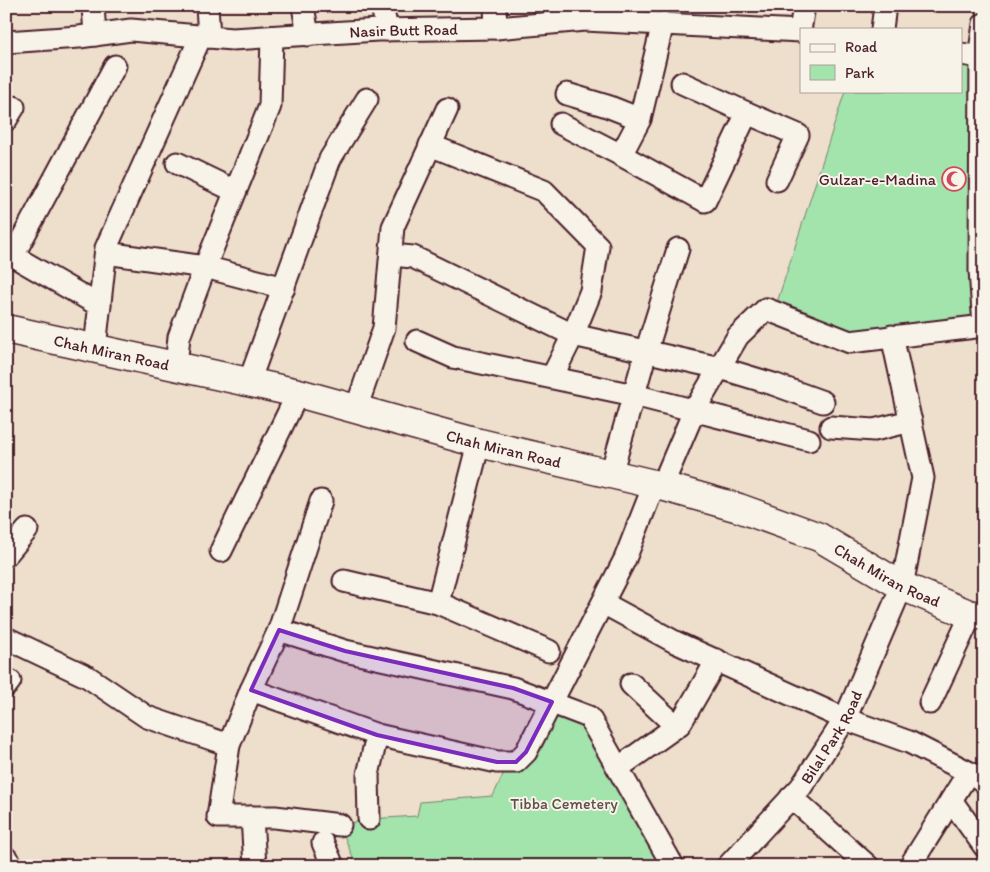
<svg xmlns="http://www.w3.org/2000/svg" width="990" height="872" viewBox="0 0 990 872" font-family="Itim,sans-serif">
  <rect width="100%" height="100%" fill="#eddfcb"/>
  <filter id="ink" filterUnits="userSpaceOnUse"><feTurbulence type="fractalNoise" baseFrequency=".02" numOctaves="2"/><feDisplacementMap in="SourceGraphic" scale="10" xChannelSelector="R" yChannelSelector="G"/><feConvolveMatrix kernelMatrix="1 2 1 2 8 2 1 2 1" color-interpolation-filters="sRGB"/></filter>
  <g filter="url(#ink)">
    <!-- green -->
    <g fill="#a3e3ac" stroke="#76816c">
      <polygon points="961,54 981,57 984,326 850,342 774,312 845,91 961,91"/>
      <polygon points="552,702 589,717 673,866 356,866 340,825 369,819 417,816 420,802 493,796 509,762"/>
    </g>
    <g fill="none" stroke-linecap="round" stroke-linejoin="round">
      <!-- minor casing -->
      <g stroke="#4a1f2b" stroke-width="25">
        <g id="minor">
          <polyline points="93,6 95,35"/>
          <polyline points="207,6 209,37"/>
          <polyline points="303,6 308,35"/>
          <polyline points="382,6 387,30"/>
          <polyline points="495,6 496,28"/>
          <polyline points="984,24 981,44 980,270 984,326"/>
          <polyline points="882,29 885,6"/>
          <polyline points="800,31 804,6"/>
          <path id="s1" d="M6,42L79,37L131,30L232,39L378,30L496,28L585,20L801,31"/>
          <polyline points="961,54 981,57"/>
          <polyline points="567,94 607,106 640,119"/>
          <polyline points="747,113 798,135 777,180"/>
          <polyline points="6,120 14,107"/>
          <polyline points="561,124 621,155 640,119 663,23"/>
          <polyline points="430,145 544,191 598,246 591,291 573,335 552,377"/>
          <polyline points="621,155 705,201 747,113 682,83"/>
          <polyline points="177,163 235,191"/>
          <polyline points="6,252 100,306"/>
          <polyline points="106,253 205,267 284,288"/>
          <polyline points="391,255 413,257 573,335 720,368 773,384 823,402"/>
          <polyline points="13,256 115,66"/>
          <polyline points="417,341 453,357 634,395 809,440"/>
          <polyline points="95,348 106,248 201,36"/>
          <polyline points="176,366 179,337 205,267 270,106 272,37"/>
          <polyline points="249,382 330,159 367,99"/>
          <polyline points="356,409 384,328 393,227 447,109"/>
          <polyline points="831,427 874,430 911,421"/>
          <polyline points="479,443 438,603 549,651"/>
          <polyline points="611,474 646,352 678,249"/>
          <polyline points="662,486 694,411 738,336 766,309 850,342 984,326"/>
          <polyline points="321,501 279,630 251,690 229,745 218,817 275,817 340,825"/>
          <polyline points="221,551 298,393"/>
          <polyline points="6,555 27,530"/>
          <polyline points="344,581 438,603"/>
          <polyline points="603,603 675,642 845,719 909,742 976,776 984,782"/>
          <polyline points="279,630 345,651 513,688 589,717 673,866"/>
          <polyline points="6,638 88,677 147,717 229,745"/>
          <polyline points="631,684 676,726"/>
          <polyline points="6,686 10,681"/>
          <polyline points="251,690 377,735 497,762 516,762 526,752 625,559 654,485"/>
          <polyline points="930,703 971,615"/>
          <polyline points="618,768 680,724 717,660"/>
          <polyline points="791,797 868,866"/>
          <polyline points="951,800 984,846"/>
          <polyline points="252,817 255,866"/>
          <polyline points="369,819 368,775 377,735"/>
          <polyline points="323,843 333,866"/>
          <polyline points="6,858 12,866"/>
          <path id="s2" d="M728,866L801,787L845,719L902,586L923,478L892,336"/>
          <polyline points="918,866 913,861 968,773"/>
        </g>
      </g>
      <!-- major casing -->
      <g stroke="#4a1f2b" stroke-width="31">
        <g id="major">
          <path id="s3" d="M6,329L298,393L471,441L662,486L739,508L819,537L902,586L971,615H984"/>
        </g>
      </g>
      <!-- minor -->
      <use href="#minor" stroke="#f7f3e8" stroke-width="21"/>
      <!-- major -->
      <use href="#major" stroke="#f7f3e8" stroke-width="28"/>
    </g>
  </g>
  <!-- marked area -->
  <path fill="#7b2cbf" fill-opacity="0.2" stroke="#7b2cbf" stroke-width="4" stroke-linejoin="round" d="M279,630L345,651L513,688L552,702L526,752L516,762H497L377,735L251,690Z"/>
  <!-- icons -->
  <defs>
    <g id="mosque-ring" transform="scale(1.25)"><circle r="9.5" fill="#f7f3e8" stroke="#d1495b" stroke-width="1.5"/><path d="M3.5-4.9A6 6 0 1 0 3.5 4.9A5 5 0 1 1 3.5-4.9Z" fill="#d1495b"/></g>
  </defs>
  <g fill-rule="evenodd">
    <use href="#mosque-ring" x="954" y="179"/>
  </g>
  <g text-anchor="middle" stroke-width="4" stroke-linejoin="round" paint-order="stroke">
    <!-- street labels -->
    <g font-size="16" fill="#4a1f2b" stroke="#f7f3e8">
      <text dy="6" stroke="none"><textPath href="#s1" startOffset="399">Nasir Butt Road</textPath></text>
      <text dy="6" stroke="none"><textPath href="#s3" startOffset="108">Chah Miran Road</textPath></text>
      <text dy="6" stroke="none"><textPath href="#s3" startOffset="512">Chah Miran Road</textPath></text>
      <text dy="6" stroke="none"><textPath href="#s3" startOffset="918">Chah Miran Road</textPath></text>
      <text dy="6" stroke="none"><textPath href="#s2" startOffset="166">Bilal Park Road</textPath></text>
    </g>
    <!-- poi labels -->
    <g font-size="16" fill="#4a1f2b" stroke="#f7f3e8" text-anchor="end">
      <text x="936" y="185">Gulzar-e-Madina</text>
    </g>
    <!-- park labels -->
    <g font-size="16" fill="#60504b" stroke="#f7f3e8">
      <text x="564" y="809">Tibba Cemetery</text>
    </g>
  </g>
  <!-- margin -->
  <rect width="990" height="872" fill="none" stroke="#f7f3e8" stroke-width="25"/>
  <rect x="12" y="12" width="965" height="847" fill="none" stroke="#4a1f2b" stroke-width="2" filter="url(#ink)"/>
  <!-- legend -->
  <rect x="800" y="28" width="162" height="65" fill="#f7f3e8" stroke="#b29e9c"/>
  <rect x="810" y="44" width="25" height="8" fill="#f7f3e8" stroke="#b29e9c"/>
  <text x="845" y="52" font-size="15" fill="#4a1f2b">Road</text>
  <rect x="810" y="65" width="25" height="15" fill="#a3e3ac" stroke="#b29e9c"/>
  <text x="845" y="78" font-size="15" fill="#4a1f2b">Park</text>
</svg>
